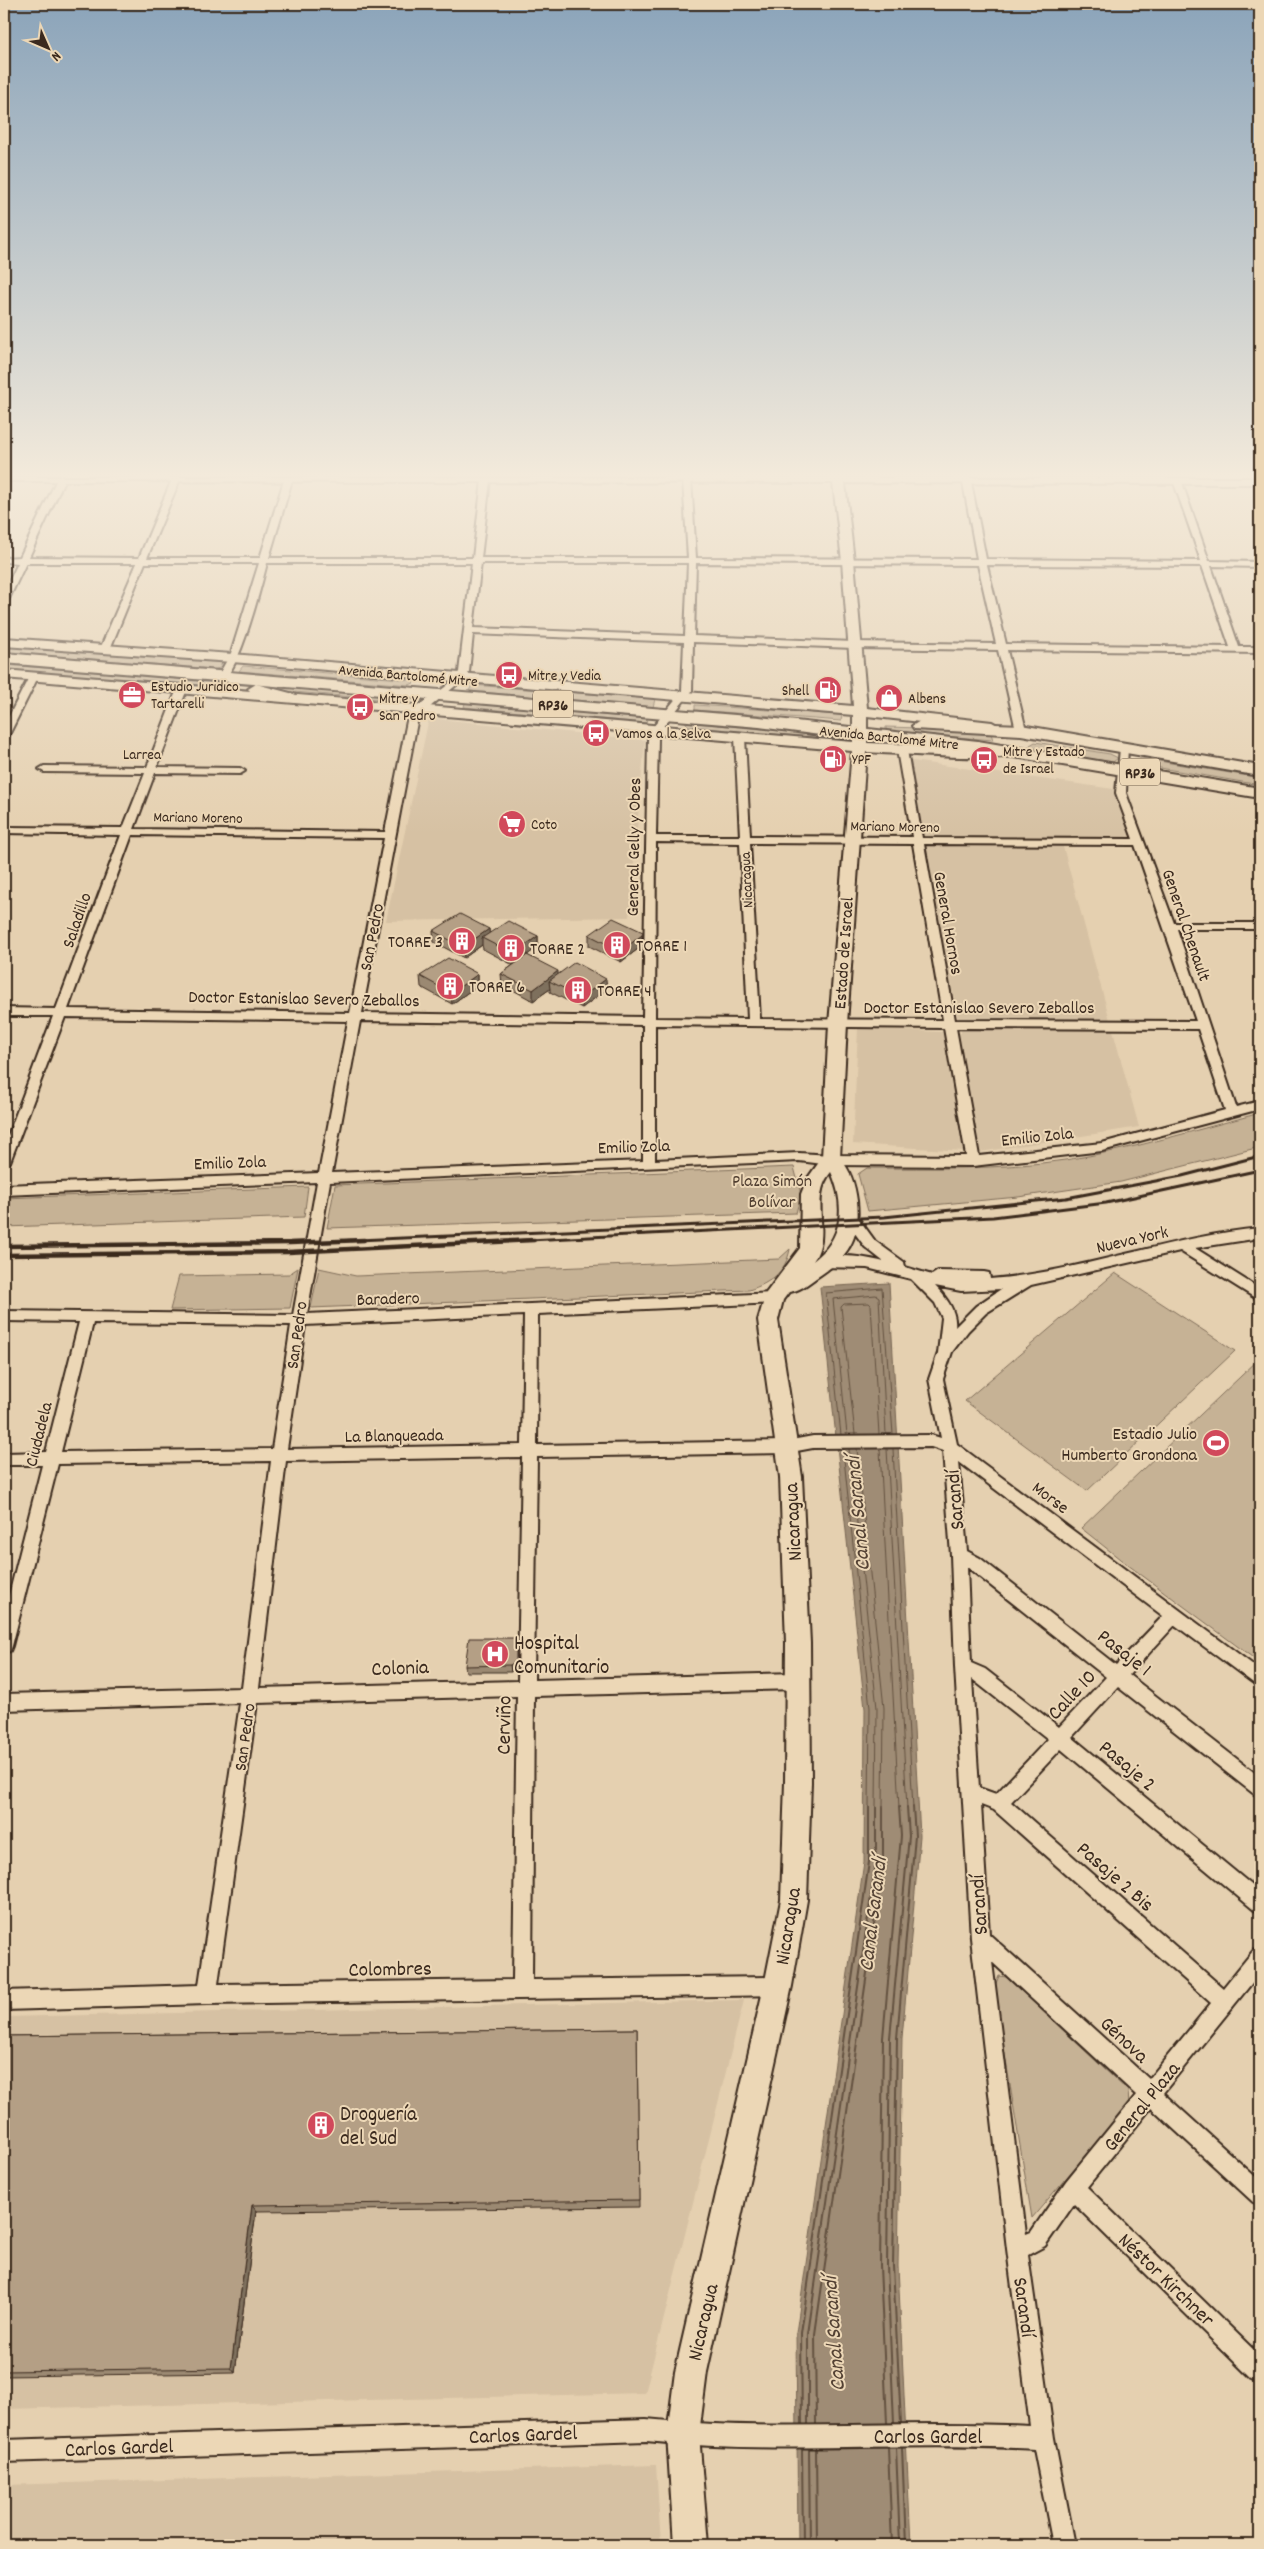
<svg xmlns="http://www.w3.org/2000/svg" width="1264" height="2549" viewBox="0 0 1264 2549" font-family="Dekko,sans-serif">
  <rect width="100%" height="100%" fill="#e5d0b0"/>
  <filter id="ink" filterUnits="userSpaceOnUse"><feTurbulence type="fractalNoise" baseFrequency=".02" numOctaves="2"/><feDisplacementMap in="SourceGraphic" scale="10" xChannelSelector="R" yChannelSelector="G"/><feConvolveMatrix kernelMatrix="1 2 1 2 8 2 1 2 1" color-interpolation-filters="sRGB"/></filter>
  <g filter="url(#ink)">
    <!-- built -->
    <g fill="#d6c1a3">
      <polygon points="429,718 645,740 629,917 386,921"/>
      <polygon points="905,760 1121,790 1136,839 1062,843 1139,1127 980,1152 853,1144 858,1028 961,1033"/>
      <polygon points="744,2000 645,2393 4,2409 4,2017"/>
      <polygon points="656,2465 661,2545 4,2545 4,2485"/>
    </g>
    <!-- green -->
    <g fill="#c6b295" stroke="#806e5a">
      <polygon points="4,646 104,651 222,662 220,668 215,669 4,652"/>
      <polygon points="4,665 194,679 213,682 245,691 4,671"/>
      <polygon points="243,666 412,680 414,683 409,685 239,671"/>
      <polygon points="242,682 406,697 406,699 403,701 270,690"/>
      <polygon points="472,685 655,699 653,707 469,691"/>
      <polygon points="465,703 647,719 646,723 464,707"/>
      <polygon points="695,705 842,715 841,721 695,710"/>
      <polygon points="685,722 836,736 836,739 690,727"/>
      <polygon points="886,727 990,730 993,740 886,731"/>
      <polygon points="1035,742 1110,754 1118,758 1113,762 1034,750 1030,745"/>
      <polygon points="1141,758 1260,778 1260,785 1143,765 1136,761"/>
      <path d="M1260,1113V1147L1121,1182L1018,1197L868,1211L858,1174L867,1168C933,1168 999,1170 1065,1160C1131,1150 1196,1130 1260,1113Z"/>
      <polygon points="794,1167 801,1194 796,1213 327,1228 335,1185"/>
      <polygon points="308,1187 304,1217 4,1227 4,1198"/>
      <path d="M790,1249C786,1272 770,1283 749,1290L311,1308L319,1268L356,1276L779,1259Z"/>
      <polygon points="298,1268 290,1308 170,1310 179,1276 289,1274"/>
      <polygon points="1115,1273 1235,1351 1087,1491 965,1401"/>
      <polygon points="1260,1358 1260,1663 1120,1559 1081,1528"/>
      <polygon points="999,1976 1006,1977 1128,2091 1129,2104 1032,2218 994,1988"/>
    </g>
    <!-- water -->
    <polygon fill="#9f8c74" stroke="#776552" points="889,1283 920,1836 902,2038 898,2266 911,2545 798,2545 796,2333 864,1862 865,1709 820,1287"/>
    <g fill="none" stroke-linecap="round" stroke-linejoin="round">
      <!-- shore-far1 -->
      <g stroke="#635140" stroke-width="1">
        <polyline points="847,1434 833,1299 876,1295 879,1297 886,1434"/>
        <polyline points="855,1434 841,1307 844,1304 869,1303 871,1305 879,1434"/>
        <polyline points="841,1435 826,1293 882,1288 893,1434"/>
        <polyline points="843,1449 870,1708 869,1808"/>
        <polyline points="849,1449 877,1708 876,1808"/>
        <polyline points="857,1449 884,1708 883,1808"/>
        <polyline points="880,1449 899,1808"/>
        <polyline points="887,1449 907,1808"/>
        <polyline points="893,1449 913,1808"/>
      </g>
      <!-- shore -->
      <g stroke="#635140" stroke-width="2">
        <polyline points="887,2423 880,2266 883,2038 901,1836 899,1807"/>
        <polyline points="894,2423 887,2266 890,2038 909,1836 907,1807"/>
        <polyline points="901,2423 893,2266 897,2038 915,1836 913,1807"/>
        <polyline points="802,2424 801,2333 869,1862 869,1807"/>
        <polyline points="808,2424 808,2334 876,1862 876,1807"/>
        <polyline points="816,2424 815,2334 883,1862 883,1807"/>
        <polyline points="888,2448 892,2545"/>
        <polyline points="896,2448 900,2545"/>
        <polyline points="902,2448 906,2545"/>
        <polyline points="802,2449 803,2545"/>
        <polyline points="809,2449 810,2545"/>
        <polyline points="816,2449 817,2545"/>
      </g>
      <!-- street casing -->
      <g stroke="#3b2a1e" stroke-width="4">
        <g id="street">
          <path d="M58,477H66L29,557L139,558L173,477H181L147,558H260L285,477H293L269,558H473L482,480L486,478L490,480L481,558H688L683,479L687,477L691,479L696,558L977,559L962,477H970L986,559L1201,561L1173,480L1177,478L1181,480L1209,561L1260,562V567L1211,566L1239,647H1260V653L1007,650L1026,730L1021,733L1016,730L998,650L854,648L693,642L692,691L661,729L658,739L656,836H740L735,737L740,734L745,737L750,836L912,837L897,750L902,747L907,750L922,838L1133,839L1116,793L1120,748L1128,746L1126,793L1174,923H1260V929H1177L1236,1107L1260,1101V1109L1102,1151L973,1166L831,1165L799,1161L330,1182L307,1314L773,1293L778,1294L780,1298L778,1302L773,1303L538,1314L537,1445L786,1441L813,1436L931,1435L941,1438L929,1379L938,1353L942,1318L935,1303L911,1279L867,1268L820,1267L818,1263L820,1259C840,1253 864,1257 884,1262L865,1247L846,1221L844,1218L846,1215H856L875,1241L904,1262L905,1267L932,1275L938,1271L984,1272L989,1273L990,1279C1081,1272 1168,1237 1260,1228V1238L1195,1248L1260,1289V1301L1180,1251L1031,1285L986,1313L968,1331L952,1352L943,1379L957,1444L1260,1670V1688L1175,1625L1129,1675L1260,1777V1796L1254,1794L1118,1687L1072,1737L1260,1892V1913L1254,1910L1061,1749L1011,1802L1223,1988L1253,1951L1260,1949V1973L1163,2093L1260,2181V2205L1253,2202L1151,2108L1087,2187L1260,2356V2382L1252,2379L1074,2204L1045,2246L1028,2255L1054,2438L1075,2545H1053L1034,2449C905,2441 775,2455 646,2441L4,2462V2440L646,2419C774,2433 902,2419 1030,2426L1007,2249L971,1938L955,1667L951,1555L943,1451L931,1447L813,1448L786,1453L537,1457L534,1680L798,1673L804,1676L806,1681L804,1686L798,1689L534,1696L532,1980L778,1977L785,1979L787,1986L785,1993L778,1995L207,2004L4,2010V1991L199,1985L240,1703L4,1710V1694L242,1688L271,1461L58,1464L12,1646L10,1651L4,1653V1615L42,1465H4V1453L46,1452L79,1322L4,1321V1311L293,1315L317,1182L4,1195V1185L319,1173L348,1021L65,1017L10,1162L4,1166V1146L53,1016H4V1008L56,1009L121,835L4,833V827L123,828L145,773L44,772L39,769L44,766L147,767L177,689L182,686L187,689L157,767L240,768L245,771L240,774L155,773L134,829L385,832L408,716C422,698 448,691 459,672L472,563H267C262,583 239,673 223,679L218,676L231,653L259,563H145L110,649L105,652L100,649L137,563H26L8,601L4,604V592L18,563L4,562V558L20,557ZM481,563H688L685,636L473,628ZM696,563L978,565L996,644L854,642L694,636ZM987,565L1202,566L1230,647L1006,644ZM473,634L684,642L682,691L653,727L648,739L643,1017L362,1013L418,717L466,677L469,672ZM132,835L384,838L350,1013L68,1009ZM656,842L740,843L748,1019L655,1018ZM750,843L913,844L943,1020L760,1019ZM924,844L1135,845L1196,1021L955,1020ZM360,1021L643,1025V1161L332,1173ZM655,1025L944,1028L966,1156L831,1155L799,1153L655,1160ZM956,1028L1198,1029L1225,1110L1102,1143L979,1156ZM935,1286L961,1291L1001,1289L976,1306L955,1327C957,1311 946,1297 935,1286ZM524,1315L522,1445L287,1449L305,1325ZM93,1323L291,1325L272,1449L61,1452ZM522,1457L518,1681L259,1688L286,1461ZM959,1462L1163,1616L1116,1665L980,1558L967,1551ZM967,1567L1106,1677L1059,1727L985,1669L971,1663ZM972,1679L1048,1739L996,1794L979,1788ZM517,1696L513,1980L218,1984L257,1703ZM981,1805L994,1810L1211,2003L1149,2079L989,1934ZM992,1962L1136,2095L1066,2181L1031,2232L1026,2234Z"/>
          <polygon points="30,675 38,677 9,735 4,738 4,726"/>
        </g>
      </g>
      <!-- secondary casing -->
      <g stroke="#3b2a1e" stroke-width="4">
        <path id="secondary" d="M4,477L1260,478V484L845,483L854,561L867,708L992,722L999,726L992,730L867,716V743L1018,749L1025,753C1018,763 887,753 866,752L847,1024L840,1158C851,1171 855,1185 857,1201C861,1240 847,1258 816,1278C808,1284 799,1291 789,1292L783,1300L778,1320L802,1477L810,1643L811,1782L807,1900L792,1986L707,2372L699,2434L708,2545H674L667,2434L675,2372L764,1986L781,1900L785,1782L786,1643L780,1477L758,1320L766,1293L800,1248L801,1194L807,1179L822,1158L829,1024L852,751L4,678V670L853,742V715L232,662L4,646V638L232,654L853,706L842,561L833,483L4,481ZM831,1172C846,1206 843,1239 813,1261C833,1234 808,1199 831,1172Z"/>
      </g>
      <!-- primary casing -->
      <g stroke="#3b2a1e" stroke-width="4">
        <g id="primary">
          <polygon points="4,653 759,717 978,741 1260,788 1260,798 978,751 843,738 759,727 4,663"/>
          <polygon points="256,684 294,694 297,697 289,702 251,692 248,689"/>
          <polygon points="920,721 1021,725 1260,766 1260,776 1021,735 914,729 912,726"/>
        </g>
      </g>
      <!-- street -->
      <use href="#street" fill="#ecd7b6" fill-rule="evenodd"/>
      <!-- secondary -->
      <use href="#secondary" fill="#ecd7b6" fill-rule="evenodd"/>
      <!-- primary -->
      <use href="#primary" fill="#ecd7b6" fill-rule="evenodd"/>
      <!-- rail-far1 -->
      <g stroke="#3b2a1e" stroke-width="3">
        <polyline points="335,1241 884,1217 1066,1198 1182,1176 1260,1156"/>
        <polyline points="509,1241 993,1217 1106,1203 1260,1170"/>
      </g>
      <!-- rail -->
      <g stroke="#3b2a1e" stroke-width="4.5">
        <polyline points="4,1246 290,1243 364,1240"/>
        <polyline points="4,1255 288,1252 534,1240"/>
      </g>
    </g>
    <!-- wall -->
    <g fill="#9b8972" stroke="#3b2a1e">
      <polygon points="489,929 489,933 538,936 538,947 527,955 558,974 607,989 582,1008 550,992 550,989 533,1001 502,984 501,974 513,965 483,949 482,945 464,958 434,942 433,931"/>
      <polygon points="643,932 642,946 621,962 589,946 589,935"/>
      <polygon points="478,974 478,985 452,1004 421,987 420,976"/>
      <polygon points="516,1638 516,1667 511,1672 466,1672 465,1666"/>
      <polygon points="637,2029 639,2207 256,2211 235,2373 4,2376 4,2036"/>
    </g>
    <!-- shaded-wall -->
    <g fill="#7e6f5d" stroke="#3b2a1e">
      <polygon points="489,929 490,940 482,938 482,945 464,958 463,947"/>
      <polygon points="642,935 642,946 621,962 621,951"/>
      <polygon points="538,936 538,947 514,965 513,954"/>
      <polygon points="558,971 558,982 549,981 550,989 533,1001 533,990"/>
      <polygon points="478,974 478,985 452,1004 451,993"/>
      <polygon points="606,979 607,989 582,1008 582,997"/>
      <polygon points="516,1638 516,1667 511,1672 510,1665"/>
      <polygon points="252,2205 256,2211 235,2373 231,2368"/>
    </g>
    <!-- building -->
    <g fill="#b49f85" stroke="#3b2a1e">
      <polygon points="460,914 489,929 463,947 433,931"/>
      <polygon points="613,918 643,932 642,935 621,951 589,935"/>
      <polygon points="508,921 538,936 513,954 482,938"/>
      <polygon points="527,955 558,971 533,990 501,974"/>
      <polygon points="448,958 478,974 451,993 420,976"/>
      <polygon points="575,962 606,979 582,997 549,981"/>
      <polygon points="469,1638 516,1638 516,1661 510,1665 465,1666"/>
      <polygon points="637,2029 639,2200 252,2205 231,2368 4,2371 4,2036"/>
    </g>
  </g>
  <!-- sky -->
  <linearGradient id="sky" x2="0" y2="1"><stop stop-color="#8ba4ba"/><stop offset="0.57" stop-color="#f3eadb"/><stop offset="1" stop-color="#f3eadb" stop-opacity="0"/></linearGradient>
  <rect width="1264" height="834" fill="url(#sky)"/>
  <!-- icons -->
  <defs>
    <g id="bus-disc" transform="scale(1.4375)"><circle r="9.5" fill="#d1495b" stroke="#ecd7b6"/><path d="M-5-6H5V4H4V6H2V4H-2V6H-4V4H-5ZM-3.5-4V0h7V-4ZM-3.5 1.2v1.5H-2V1.2ZM2 1.2v1.5H3.5V1.2Z" fill="#fff"/></g>
    <g id="fuel-disc" transform="scale(1.4375)"><circle r="9.5" fill="#d1495b" stroke="#ecd7b6"/><path d="M-5.5-6h7V0h2V4h1.3V-2.5L3-4.5l.8-.8L6-3V5H2.5V1h-1V6h-7ZM-4.2-4.7v3.2H.2V-4.7Z" fill="#fff"/></g>
    <g id="office-disc" transform="scale(1.4375)"><circle r="9.5" fill="#d1495b" stroke="#ecd7b6"/><path d="M-6-3h4V-5.5h4V-3h4V5H-6ZM-1-4.5V-3h2v-1.5ZM-6 0V1H6V0Z" fill="#fff"/></g>
    <g id="shop-disc" transform="scale(1.4375)"><circle r="9.5" fill="#d1495b" stroke="#ecd7b6"/><path d="M-5-2.5h2.3a2.7 3.5 0 0 1 5.4 0H5L5.5 6h-11ZM-1.5-2.5h3a1.5 2.3 0 0 0-3 0Z" fill="#fff"/></g>
    <g id="supermarket-disc" transform="scale(1.4375)"><circle r="9.5" fill="#d1495b" stroke="#ecd7b6"/><path d="M-6-5.5h2.5l.6 2H6L4.5 2H-2.5L-4.4-4H-6ZM-1.5 3.2a1.3 1.3 0 1 0 .1 0ZM3 3.2a1.3 1.3 0 1 0 .1 0Z" fill="#fff"/></g>
    <g id="building-disc" transform="scale(1.4375)"><circle r="9.5" fill="#d1495b" stroke="#ecd7b6"/><path d="M-4-6H4V6H1V3H-1V6H-4ZM-2.5-4.3h1.7v1.8h-1.7ZM.8-4.3h1.7v1.8H.8ZM-2.5-1h1.7V.8h-1.7ZM.8-1h1.7V.8H.8Z" fill="#fff"/></g>
    <g id="stadium-disc" transform="scale(1.4375)"><circle r="9.5" fill="#d1495b" stroke="#ecd7b6"/><path d="M0-5a6.5 5 0 1 0 0 10a6.5 5 0 1 0 0-10ZM-3.5-1.8h7v3.6h-7Z" fill="#fff"/></g>
    <g id="hospital-disc" transform="scale(1.4375)"><circle r="9.5" fill="#d1495b" stroke="#ecd7b6"/><path d="M-5-5h3v3.5h4V-5h3V5h-3V1.5h-4V5h-3Z" fill="#fff"/></g>
  </defs>
  <g fill-rule="evenodd">
    <use href="#bus-disc" x="509" y="675"/>
    <use href="#fuel-disc" x="828" y="690"/>
    <use href="#office-disc" x="132" y="695"/>
    <use href="#shop-disc" x="889" y="698"/>
    <use href="#bus-disc" x="360" y="707"/>
    <use href="#bus-disc" x="596" y="733"/>
    <use href="#fuel-disc" x="833" y="759"/>
    <use href="#bus-disc" x="984" y="760"/>
    <use href="#supermarket-disc" x="512" y="824"/>
    <use href="#building-disc" x="462" y="941"/>
    <use href="#building-disc" x="617" y="945"/>
    <use href="#building-disc" x="511" y="948"/>
    <use href="#building-disc" x="450" y="986"/>
    <use href="#building-disc" x="578" y="990"/>
    <use href="#stadium-disc" x="1216" y="1443"/>
    <use href="#hospital-disc" x="495" y="1654"/>
    <use href="#building-disc" x="321" y="2125"/>
  </g>
  <g text-anchor="middle" stroke-width="4" stroke-linejoin="round" paint-order="stroke">
    <!-- far-street labels -->
    <g font-size="15" fill="#3b2a1e" stroke="#ecd7b6">
      <text transform="translate(408 675) rotate(5)" y="5">Avenida Bartolomé Mitre</text>
      <text transform="translate(889 737) rotate(6)" y="5">Avenida Bartolomé Mitre</text>
      <text x="142" y="759">Larrea</text>
      <text transform="translate(198 817) rotate(1)" y="5">Mariano Moreno</text>
      <text transform="translate(895 826) rotate(1)" y="5">Mariano Moreno</text>
      <text transform="translate(746 880) rotate(-93)" y="5">Nicaragua</text>
    </g>
    <!-- far-poi labels -->
    <g font-size="15" fill="#3b2a1e" stroke="#ecd7b6" text-anchor="start">
      <text x="528" y="680">Mitre y Vedia</text>
      <text x="151" y="691">Estudio Juridico<tspan x="151" dy="17">Tartarelli</tspan></text>
      <text x="809" y="695" text-anchor="end">Shell</text>
      <text x="379" y="703">Mitre y<tspan x="379" dy="17">San Pedro</tspan></text>
      <text x="908" y="703">Albens</text>
      <text x="615" y="738">Vamos a la Selva</text>
      <text x="1003" y="756">Mitre y Estado<tspan x="1003" dy="17">de Israel</tspan></text>
      <text x="852" y="764">YPF</text>
      <text x="531" y="829">Coto</text>
    </g>
    <!-- shield labels -->
    <g fill="#ecd7b6" stroke="#705e4c" stroke-width="1">
      <rect x="533" y="690.5" width="40" height="27" rx="4"/>
      <rect x="1120" y="758.5" width="40" height="27" rx="4"/>
    </g>
    <g font-size="16" font-weight="bold" fill="#3b2a1e">
      <text x="553" y="710">RP36</text>
      <text x="1140" y="778">RP36</text>
    </g>
    <!-- street labels -->
    <g font-size="18" fill="#3b2a1e" stroke="#ecd7b6">
      <text transform="translate(633 847) rotate(-89)" y="6">General Gelly y Obes</text>
      <text transform="translate(76 920) rotate(-71)" y="6">Saladillo</text>
      <text transform="translate(949 923) rotate(80)" y="6">General Hornos</text>
      <text transform="translate(1187 925) rotate(71)" y="6">General Chenault</text>
      <text transform="translate(371 937) rotate(-79)" y="6">San Pedro</text>
      <text transform="translate(843 953) rotate(-86)" y="6">Estado de Israel</text>
      <text transform="translate(304 998) rotate(1)" y="6">Doctor Estanislao Severo Zeballos</text>
      <text x="979" y="1013">Doctor Estanislao Severo Zeballos</text>
      <text transform="translate(1037 1136) rotate(-6)" y="6">Emilio Zola</text>
      <text transform="translate(634 1146) rotate(-2)" y="6">Emilio Zola</text>
      <text transform="translate(230 1162) rotate(-2)" y="6">Emilio Zola</text>
      <text transform="translate(1132 1239) rotate(-13)" y="6">Nueva York</text>
      <text transform="translate(388 1298) rotate(-2)" y="6">Baradero</text>
      <text transform="translate(296 1335) rotate(-82)" y="6">San Pedro</text>
      <text transform="translate(38 1434) rotate(-76)" y="6">Ciudadela</text>
      <text transform="translate(394 1435) rotate(-1)" y="6">La Blanqueada</text>
      <text transform="translate(1051 1497) rotate(37)" y="6">Morse</text>
      <text transform="translate(244 1737) rotate(-82)" y="6">San Pedro</text>
    </g>
    <!-- poi labels -->
    <g font-size="18" fill="#3b2a1e" stroke="#ecd7b6" text-anchor="start">
      <text x="443" y="947" text-anchor="end">TORRE 3</text>
      <text x="636" y="951">TORRE 1</text>
      <text x="530" y="954">TORRE 2</text>
      <text x="469" y="992">TORRE 6</text>
      <text x="597" y="996">TORRE 4</text>
      <text x="1197" y="1439" text-anchor="end">Estadio Julio<tspan x="1197" dy="21">Humberto Grondona</tspan></text>
    </g>
    <!-- park labels -->
    <g font-size="18" fill="#503e30" stroke="#ecd7b6">
      <text x="772" y="1186">Plaza Simón<tspan x="772" dy="21">Bolívar</tspan></text>
    </g>
    <!-- near-street labels -->
    <g font-size="21" fill="#3b2a1e" stroke="#ecd7b6">
      <text transform="translate(954 1500) rotate(-95)" y="7">Sarandí</text>
      <text transform="translate(792 1522) rotate(-93)" y="7">Nicaragua</text>
      <text transform="translate(1125 1652) rotate(38)" y="7">Pasaje 1</text>
      <text transform="translate(400 1667) rotate(-2)" y="7">Colonia</text>
      <text transform="translate(1071 1694) rotate(-47)" y="7">Calle 10</text>
      <text transform="translate(503 1725) rotate(-89)" y="7">Cerviño</text>
      <text transform="translate(1128 1765) rotate(40)" y="7">Pasaje 2</text>
      <text transform="translate(1116 1876) rotate(41)" y="7">Pasaje 2 Bis</text>
      <text transform="translate(978 1905) rotate(-94)" y="7">Sarandí</text>
      <text transform="translate(787 1926) rotate(-81)" y="7">Nicaragua</text>
      <text transform="translate(390 1968) rotate(-1)" y="7">Colombres</text>
      <text transform="translate(1125 2039) rotate(43)" y="7">Génova</text>
      <text transform="translate(1141 2106) rotate(-51)" y="7">General Plaza</text>
      <text transform="translate(1167 2279) rotate(44)" y="7">Néstor Kirchner</text>
      <text transform="translate(1025 2307) rotate(82)" y="7">Sarandí</text>
      <text transform="translate(702 2322) rotate(-77)" y="7">Nicaragua</text>
      <text transform="translate(523 2434) rotate(-2)" y="7">Carlos Gardel</text>
      <text x="928" y="2443">Carlos Gardel</text>
      <text transform="translate(119 2447) rotate(-2)" y="7">Carlos Gardel</text>
    </g>
    <!-- near-poi labels -->
    <g font-size="21" fill="#3b2a1e" stroke="#ecd7b6" text-anchor="start">
      <text x="514" y="1649">Hospital<tspan x="514" dy="24">Comunitario</tspan></text>
      <text x="340" y="2120">Droguería<tspan x="340" dy="24">del Sud</tspan></text>
    </g>
    <!-- near-water labels -->
    <g font-size="22" font-style="italic" fill="#544234" stroke="#ecd7b6">
      <text transform="translate(856 1514) rotate(-95)" y="8">Canal Sarandí</text>
      <text transform="translate(871 1914) rotate(-83)" y="8">Canal Sarandí</text>
      <text transform="translate(832 2334) rotate(-94)" y="8">Canal Sarandí</text>
    </g>
  </g>
  <!-- margin -->
  <rect width="1264" height="2549" fill="none" stroke="#ecd7b6" stroke-width="20"/>
  <rect x="10" y="10" width="1244" height="2529" fill="none" stroke="#3b2a1e" stroke-width="2" filter="url(#ink)"/>
  <!-- north arrow -->
  <g transform="translate(48 48) rotate(135)" stroke="#ecd7b6" stroke-width="4" paint-order="stroke">
  <path d="M0-4L9 19L0 12L-9 19Z" fill="#3b2a1e"/>
  <text y="-8" font-size="14" font-weight="bold" text-anchor="middle" fill="#3b2a1e">N</text>
  </g>
</svg>
